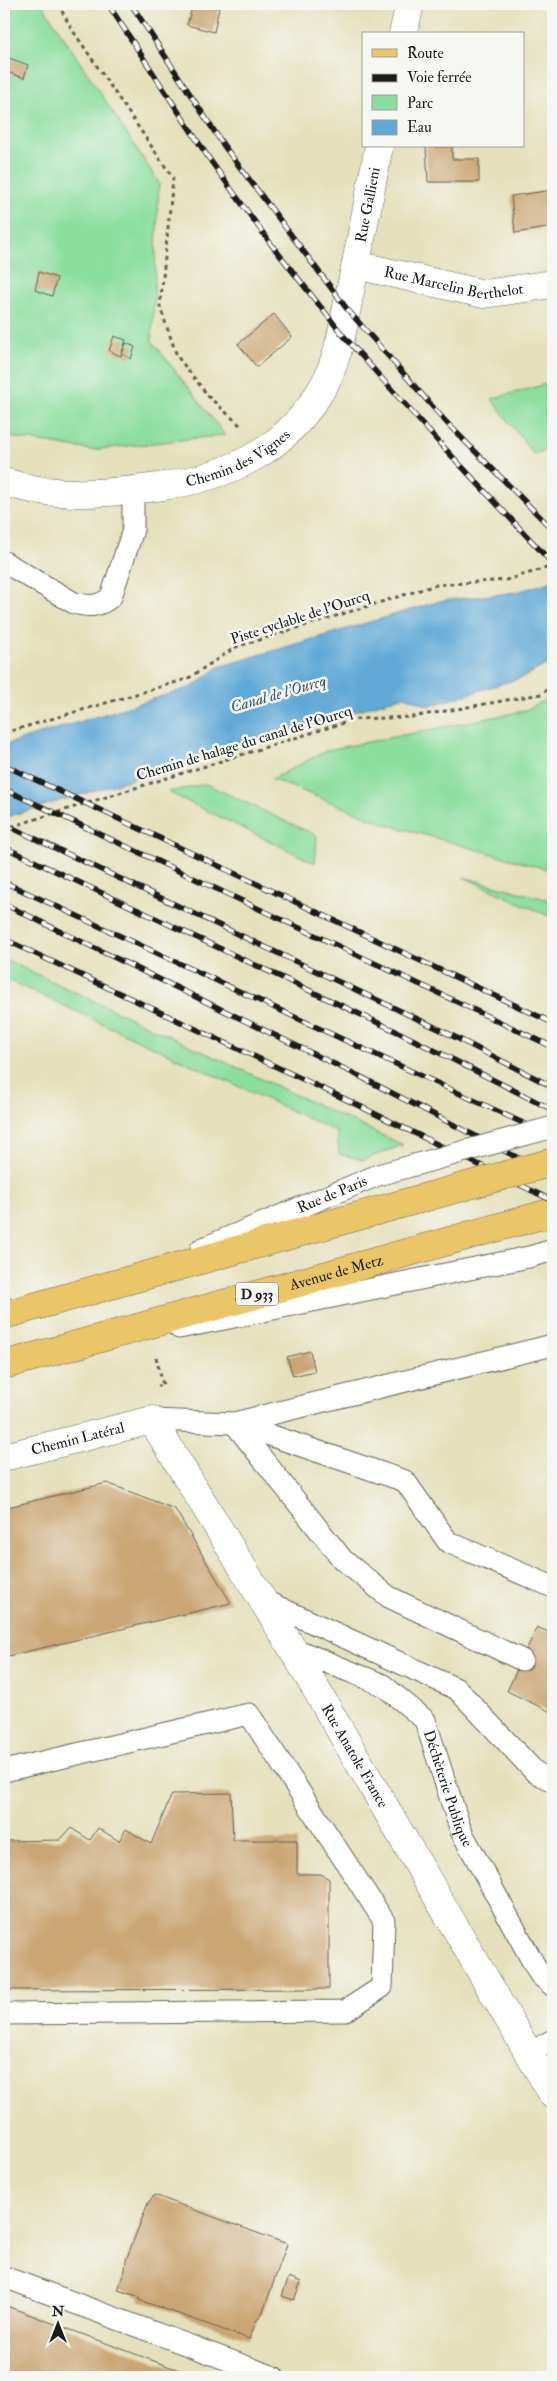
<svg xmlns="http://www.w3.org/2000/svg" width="557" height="2381" viewBox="0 0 557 2381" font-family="'IM FELL Double Pica',serif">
  <rect width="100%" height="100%" fill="#f6f6f2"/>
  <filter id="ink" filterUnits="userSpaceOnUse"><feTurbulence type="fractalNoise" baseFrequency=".02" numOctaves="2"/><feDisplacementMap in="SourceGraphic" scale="10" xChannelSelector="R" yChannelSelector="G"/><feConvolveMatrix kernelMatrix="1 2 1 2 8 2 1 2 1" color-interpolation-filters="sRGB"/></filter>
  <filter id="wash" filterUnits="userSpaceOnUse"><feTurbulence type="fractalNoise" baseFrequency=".0096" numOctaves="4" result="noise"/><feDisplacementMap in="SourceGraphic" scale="20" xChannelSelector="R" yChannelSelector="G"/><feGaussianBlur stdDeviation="1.12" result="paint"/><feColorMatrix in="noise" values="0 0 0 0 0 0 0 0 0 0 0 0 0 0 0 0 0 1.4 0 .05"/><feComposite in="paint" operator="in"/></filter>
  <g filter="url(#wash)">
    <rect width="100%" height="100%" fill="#e5e0bb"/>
    <!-- green -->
    <g fill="#8cde9f" stroke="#547d5e">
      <polygon points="4,4 42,4 159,183 152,341 225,435 92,450 4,436"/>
      <polygon points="553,382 553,448 533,454 492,399"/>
      <polygon points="553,696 553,871 386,824 272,779 328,750 524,711"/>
      <polygon points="206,784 317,836 315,863 168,792"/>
      <polygon points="463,877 553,901 553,918"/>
      <polygon points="4,959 403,1145 363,1160 339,1154 337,1132 4,978"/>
    </g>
    <!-- water -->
    <polygon fill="#60a9d7" stroke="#3e627a" points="553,581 553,661 524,677 429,706 405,696 4,818 4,745 192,687 219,667 440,601 517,592"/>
    <g id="blocks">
      <!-- building -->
      <g fill="#caa675">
        <polygon points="193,4 219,8 214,32 187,25"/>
        <polygon points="4,56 28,65 24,78 4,71"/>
        <polygon points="426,147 452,147 452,159 479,159 479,182 428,182"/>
        <polygon points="553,190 553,227 515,233 511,196"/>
        <polygon points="39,272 57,278 52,296 35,290"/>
        <polygon points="274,314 292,337 257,367 238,344"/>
        <polygon points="114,336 126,340 121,356 109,351"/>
        <polygon points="126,343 135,347 131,359 122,354"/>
        <polygon points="310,1351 315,1371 293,1376 287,1357"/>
        <polygon points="107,1483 175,1509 231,1603 4,1657 4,1508"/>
        <polygon points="537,1627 553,1634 553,1713 507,1691"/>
        <polygon points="231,1793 233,1840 297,1840 297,1874 321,1874 329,1879 329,1989 4,1990 4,1841 60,1840 71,1828 90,1840 98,1828 119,1841 126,1829 151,1844 172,1794"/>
        <polygon points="154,2195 287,2244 263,2312 257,2320 249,2339 139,2300 140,2297 118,2290 125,2270 126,2260 148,2203"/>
        <polygon points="289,2277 301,2282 294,2300 282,2296"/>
        <polygon points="4,2305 197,2377 4,2377"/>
      </g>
    </g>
  </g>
  <g filter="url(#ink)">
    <use href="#blocks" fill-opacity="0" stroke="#626154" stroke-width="1"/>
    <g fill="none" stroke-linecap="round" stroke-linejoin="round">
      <!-- lane casing -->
      <g stroke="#626154" stroke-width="23">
        <g id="lane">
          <path d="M4,562L74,603C89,607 99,607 111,597L133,530V490"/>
          <path id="s1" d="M201,1249L378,1175"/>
          <polyline points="179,1328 529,1257 553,1250"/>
          <polyline points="152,1420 234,1423 405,1481 448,1542 553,1587"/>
          <polyline points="263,1600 457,1689 535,1772 553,1781"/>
          <path id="s2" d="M292,1648L383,1685L425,1720L461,1831L540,1975L553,1986"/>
          <polyline points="522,1660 389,1597 343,1560 234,1423 553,1345"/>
          <polyline points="4,1771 249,1714 384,1921 382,1987 345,2011 4,2014"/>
          <polyline points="529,2053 553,2040"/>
          <polyline points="4,2277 274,2377"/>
        </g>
      </g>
      <!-- street casing -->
      <g stroke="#626154" stroke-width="29">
        <g id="street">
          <polyline points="403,34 410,4"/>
          <path id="s3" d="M356,265L484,294L553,284"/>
          <path id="s4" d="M4,482C53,498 107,494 157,487C229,477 287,451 324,385C340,356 344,319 351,287C361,240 370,193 379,146"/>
          <path id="s5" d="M4,1457L152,1420L292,1648L553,2095"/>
        </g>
      </g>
      <!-- primary casing -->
      <g stroke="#626154" stroke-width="29">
        <g id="primary">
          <polyline points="4,1315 423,1198"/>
          <path id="s6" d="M4,1365L553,1212"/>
        </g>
      </g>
      <!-- path -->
      <g stroke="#626154" stroke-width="3" stroke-dasharray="4 4" stroke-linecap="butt">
        <polyline points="58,4 71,28 173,178 160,307 177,356 209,397 241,426"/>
        <polyline points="4,733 187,679 236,647 436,585 506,580 553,566"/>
        <polyline points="4,829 356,719 412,717 541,694 553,686"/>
        <polyline points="156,1357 163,1385 158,1386"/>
      </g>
      <!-- lane -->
      <use href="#lane" stroke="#fff" stroke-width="21"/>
      <!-- street -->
      <use href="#street" stroke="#fff" stroke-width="28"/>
      <!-- primary -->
      <use href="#primary" stroke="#eac669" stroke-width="28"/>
      <!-- rail casing -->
      <g stroke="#1c1c1c" stroke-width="5.5">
        <g id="rail">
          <polyline points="108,4 210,160 271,244 342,334 435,438 553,564"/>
          <polyline points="131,4 224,146 347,309 446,422 553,530"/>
          <polyline points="4,765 553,1023"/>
          <polyline points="4,789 553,1047"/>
          <polyline points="4,824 441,1030 553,1087"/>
          <polyline points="4,847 402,1034 553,1110"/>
          <polyline points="4,882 553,1137"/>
          <polyline points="4,904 359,1076 553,1176"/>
          <polyline points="4,939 345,1099 553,1201"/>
        </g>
      </g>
      <!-- rail -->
      <use href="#rail" stroke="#f6f6f2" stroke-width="4" stroke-dasharray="11" stroke-linecap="butt"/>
      <!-- lane-bridge casing -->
      <g stroke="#626154" stroke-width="23" stroke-linecap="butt">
        <polyline id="lane-bridge" points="378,1175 553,1127"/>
      </g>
      <!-- primary-bridge casing -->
      <g stroke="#626154" stroke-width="29" stroke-linecap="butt">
        <polyline id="primary-bridge" points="423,1198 553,1162"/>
      </g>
      <!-- lane-bridge -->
      <use href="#lane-bridge" stroke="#fff" stroke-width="21"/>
      <!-- primary-bridge -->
      <use href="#primary-bridge" stroke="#eac669" stroke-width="28"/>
    </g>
  </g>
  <g text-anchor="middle" stroke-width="5" stroke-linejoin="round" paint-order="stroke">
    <!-- shield labels -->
    <rect fill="#f6f6f2" stroke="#5d5d5c" stroke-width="1" x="236" y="1282.5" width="42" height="23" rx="4"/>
    <g font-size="14" font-weight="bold" fill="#1c1c1c">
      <text x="257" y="1299">D 933</text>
    </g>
    <!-- street labels -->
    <g font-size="15" fill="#1c1c1c" stroke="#f6f6f2">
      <text dy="5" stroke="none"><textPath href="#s4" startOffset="544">Rue Gallieni</textPath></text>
      <text dy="5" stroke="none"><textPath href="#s3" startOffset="100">Rue Marcelin Berthelot</textPath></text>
      <text dy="5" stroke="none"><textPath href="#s4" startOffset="241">Chemin des Vignes</textPath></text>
      <text transform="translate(300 617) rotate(-18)" y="5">Piste cyclable de l'Ourcq</text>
      <text transform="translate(244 743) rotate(-17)" y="5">Chemin de halage du canal de l'Ourcq</text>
      <text dy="5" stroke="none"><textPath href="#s1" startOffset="142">Rue de Paris</textPath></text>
      <text dy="5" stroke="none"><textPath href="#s6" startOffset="345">Avenue de Metz</textPath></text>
      <text dy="5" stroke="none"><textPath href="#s5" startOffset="76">Chemin Latéral</textPath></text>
      <text dy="5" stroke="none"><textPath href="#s5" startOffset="545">Rue Anatole France</textPath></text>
      <text dy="5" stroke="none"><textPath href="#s2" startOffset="225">Déchèterie Publique</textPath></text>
    </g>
    <!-- water labels -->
    <g font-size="16" font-style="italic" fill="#3b5b70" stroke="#f6f6f2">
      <text transform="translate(278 693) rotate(-16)" y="6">Canal de l'Ourcq</text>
    </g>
  </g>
  <!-- margin -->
  <rect width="557" height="2381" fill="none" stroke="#f6f6f2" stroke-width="20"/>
  <!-- legend -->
  <rect x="362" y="32" width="162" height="115" fill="#f6f6f2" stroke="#9f9f9c"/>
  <rect x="372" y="49" width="25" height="8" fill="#eac669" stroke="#9f9f9c"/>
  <text x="407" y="58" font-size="15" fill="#1c1c1c">Route</text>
  <rect x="372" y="74" width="25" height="8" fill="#1c1c1c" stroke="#9f9f9c"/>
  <text x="407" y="82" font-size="15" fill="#1c1c1c">Voie ferrée</text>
  <rect x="372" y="95" width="25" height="15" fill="#8cde9f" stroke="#9f9f9c"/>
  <text x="407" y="108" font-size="15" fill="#1c1c1c">Parc</text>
  <rect x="372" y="120" width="25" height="15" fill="#60a9d7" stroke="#9f9f9c"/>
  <text x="407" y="132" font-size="15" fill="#1c1c1c">Eau</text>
  <!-- north arrow -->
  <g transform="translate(58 2324)" stroke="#f6f6f2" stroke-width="4" paint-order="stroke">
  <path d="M0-4L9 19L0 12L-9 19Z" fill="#1c1c1c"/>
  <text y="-8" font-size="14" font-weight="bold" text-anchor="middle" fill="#1c1c1c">N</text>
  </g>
</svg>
